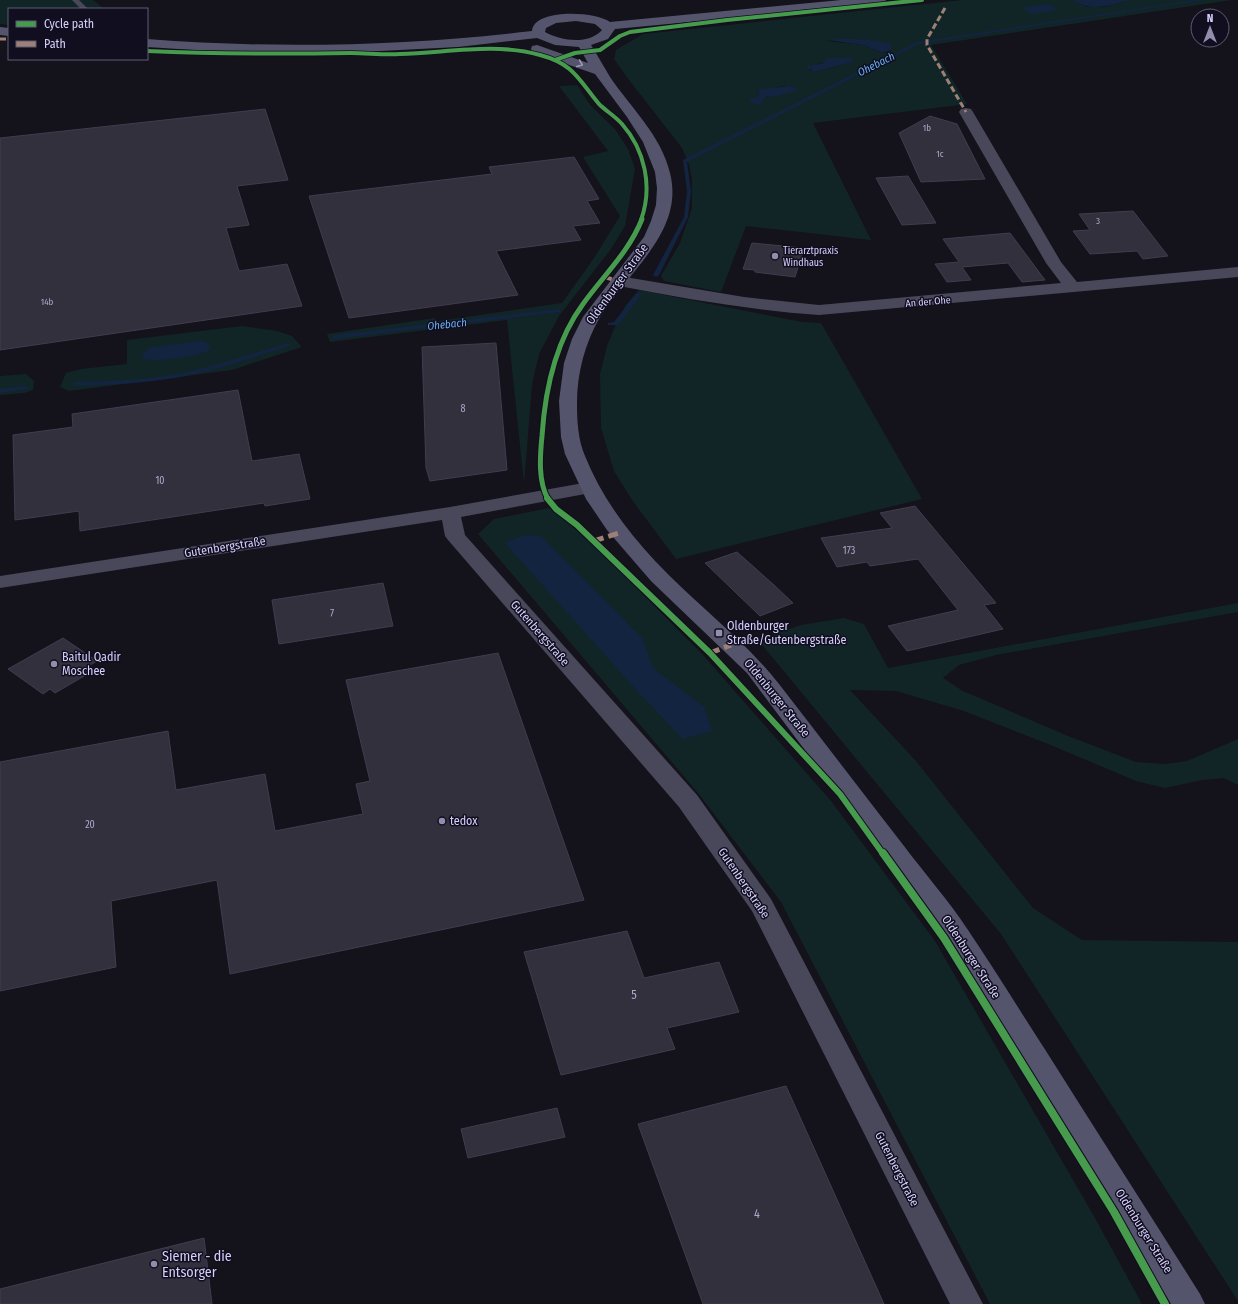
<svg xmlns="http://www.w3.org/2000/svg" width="1238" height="1304" viewBox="0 0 1238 1304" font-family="'Fira Sans Condensed',sans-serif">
  <rect width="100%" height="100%" fill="#14121b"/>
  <!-- green -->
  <g fill="#122526" fill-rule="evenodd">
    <polygon points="0,0 93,0 104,9 9,9 9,25 0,24"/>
    <path d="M963,0H1073L1087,7H1104L1131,0H1232L931,45L967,104L813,123L871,240L746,226L721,292L664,281L661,276L680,243L692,208V179L689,164L682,148L629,80L614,59L616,50L643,34ZM835,39C855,40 874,39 893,47L885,53L879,52L863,45L827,41ZM825,61L849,63C838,65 819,73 809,70L817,64L824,63ZM785,86L787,93L764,98L759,96L758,91Z"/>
    <polygon points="577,85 590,105 615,129 628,149 635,169 625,226 611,249 559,316 539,354 532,385 524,484 507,320 330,342 327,334 435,318 438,321 562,303 594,258 620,216 583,157 608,151 559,86"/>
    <polygon points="639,290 802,322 821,323 922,499 676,559 632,500 614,471 601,428 600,374 607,346 616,324 626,305"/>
    <polygon points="242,326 277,331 292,336 302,347 232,370 69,391 60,387 66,373 81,369 127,364 127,340"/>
    <polygon points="26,374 34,381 33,390 24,393 0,395 0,376"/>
    <polygon points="549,508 592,543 703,655 831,801 935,941 1095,1218 1142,1304 990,1304 781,902 698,793 478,534 494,519"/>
    <polygon points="1238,603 1238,612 996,655 959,665 943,678 963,691 1068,736 1136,762 1166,764 1187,761 1238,739 1238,785 1224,778 1202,780 1165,788 1136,781 1053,746 964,711 896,691 850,690 916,761 1033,908 1082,940 1238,942 1238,1301 1001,934 758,640 801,625 844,618 864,624 888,668"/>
  </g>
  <!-- water -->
  <g fill="#122440">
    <path d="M1073,0H1131C1111,5 1092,13 1073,0Z"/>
    <polygon points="1048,4 1058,10 1032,14 1022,8"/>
    <path d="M835,39C846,39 888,38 893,47L888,51L882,53L863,45L827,40Z"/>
    <polygon points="831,58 851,58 853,62 818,71 813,71 808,68 808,66 824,63 826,59"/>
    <polygon points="790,86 797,88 796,91 777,96 766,97 759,105 749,102 751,99 759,96 758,91 761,89"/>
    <path d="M197,341L205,342L211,346C210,348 209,350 207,351C197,357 153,362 142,359L143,354L149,348Z"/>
    <polygon points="526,535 541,536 643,639 653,668 704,707 712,731 683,739 639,693 505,543"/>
  </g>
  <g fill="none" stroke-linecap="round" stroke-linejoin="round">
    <!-- stream -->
    <g fill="#122440" fill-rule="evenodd">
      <polygon points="1194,0 1204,0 919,44 687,162 691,191 688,217 659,275 656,277 653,275 684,217 687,191 683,160 917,42"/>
      <polygon points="638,293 641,295 618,325 608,325 608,323 614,322 636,294"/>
      <polygon points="558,309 560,310 560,312 335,339 332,337 335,335"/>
      <path d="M288,343L290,344V346C254,357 218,370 181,377C146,383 111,385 75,386L72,384L75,382C111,381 147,380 182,373C218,366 252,353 288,343Z"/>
      <polygon points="26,386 29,388 28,389 0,393 0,389"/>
    </g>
  </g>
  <!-- building -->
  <g fill="#32303d" stroke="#403d4e">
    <polygon points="265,109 288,180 237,186 249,225 226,228 239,271 287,264 302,306 0,350 0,138"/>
    <polygon points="930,116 957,124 985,179 921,182 899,133"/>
    <polygon points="574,157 599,199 587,201 600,223 573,226 581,240 496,251 518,295 349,318 309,196 492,174 489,167"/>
    <polygon points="908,176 936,223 902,225 876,178"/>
    <polygon points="1133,211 1168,256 1143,259 1137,251 1090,254 1073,231 1090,230 1079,214"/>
    <polygon points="1010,233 1045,280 1022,282 1008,263 962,267 971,280 947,282 935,264 959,262 943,239"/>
    <polygon points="752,243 804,248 795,277 755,272 755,270 743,269"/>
    <polygon points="496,343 507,470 430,481 426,468 422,347"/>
    <polygon points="238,390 252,461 299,454 310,499 265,506 264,503 80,531 79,511 15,520 13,435 73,427 72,414"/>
    <polygon points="915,506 996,603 984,605 1003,629 907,651 888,626 958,610 918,559 870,566 867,562 837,567 821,538 892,528 880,513"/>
    <polygon points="737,552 774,585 793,603 760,616 705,563"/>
    <polygon points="383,583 393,626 279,644 272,600"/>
    <polygon points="63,638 97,661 85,668 91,672 55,693 50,689 43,694 8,669"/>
    <polygon points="498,653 584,900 230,974 217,880 111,901 116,967 0,991 0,762 168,731 176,790 265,774 275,831 363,814 356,784 370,781 346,680"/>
    <polygon points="627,931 644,978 719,962 739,1012 667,1028 675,1049 561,1075 524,952"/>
    <polygon points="786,1086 884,1304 703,1304 638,1124"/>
    <polygon points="557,1108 565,1137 468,1158 461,1129"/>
    <polygon points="204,1238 212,1304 0,1304 0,1289"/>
  </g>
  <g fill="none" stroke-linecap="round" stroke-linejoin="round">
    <!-- service -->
    <polygon fill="#49485b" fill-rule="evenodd" points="72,0 79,0 88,9 81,9"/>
    <!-- minor -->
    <g fill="#49485b" fill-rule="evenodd">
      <path d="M966,108L971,109L973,112L1061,262L1077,282L1238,267V277L819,315C752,310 685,299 619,286L613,284L611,281L613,278L619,276L744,297L819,305L1061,283L1046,263L959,112L961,109Z"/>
      <polygon points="589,482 596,484 599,488 596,492 461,517 465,535 697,795 771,899 983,1304 950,1304 752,911 679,807 448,540 445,536 442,520 0,588 0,576 450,507"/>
    </g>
    <!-- secondary -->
    <g fill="#55546d" fill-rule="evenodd">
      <path d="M841,0H886L884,3L880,4L615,29L608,39L591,45C598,56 604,67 610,77C631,108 661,135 670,173C685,232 627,272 600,317C585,343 577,373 577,403C577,421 578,440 585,456C610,518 656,565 705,609C731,633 757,656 779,684C821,738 862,792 904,846C925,874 949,901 968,930C995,970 1020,1011 1046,1051C1097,1132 1149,1213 1200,1294L1205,1304H1171L948,941L747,673L651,581L607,530L586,499L565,454L561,437L559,401L564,363L572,339L583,317L644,237L651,221L656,205L657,188L655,172L643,142L627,117L595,74L532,52L531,49L532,46L537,45L588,63L579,47L555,45L537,38L458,47L341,53L225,52L147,47V39C276,49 404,46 532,31C534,8 596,11 610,22ZM576,21L595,24L602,30C589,45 561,41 545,32L546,28L556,23Z"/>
      <polygon points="0,27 9,28 9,36 0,35"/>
    </g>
    <!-- quiet-far2 -->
    <g stroke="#9e8076" stroke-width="3" stroke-dasharray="6 3" stroke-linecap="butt">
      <polyline points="945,8 927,39 927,45 966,112"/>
      <polyline points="0,39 9,39"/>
    </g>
    <!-- quiet-far1 -->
    <polyline stroke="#9e8076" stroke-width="4" stroke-dasharray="8 4" stroke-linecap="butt" points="604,277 619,281"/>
    <!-- quiet -->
    <g stroke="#9e8076" stroke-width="5" stroke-dasharray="10 5" stroke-linecap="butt">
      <polyline points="594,541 619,533"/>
      <polyline points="710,653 731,645"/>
    </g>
    <!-- cycleway-far3 casing -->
    <g stroke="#110e1f" stroke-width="5.5">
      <g id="cycleway-far3">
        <path d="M147,51C215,54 283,54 351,53C367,53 384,55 400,54C446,53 494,42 540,55C574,64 578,79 599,104C606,111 615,116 622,124C645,150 653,187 641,220"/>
        <polyline points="555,60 575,53 600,50 620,36 630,32 727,20 922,0"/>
      </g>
    </g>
    <!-- cycleway-far2 casing -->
    <g stroke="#110e1f" stroke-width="7">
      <path id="cycleway-far2" d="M548,499C538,482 540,456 542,436C545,390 555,342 583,304C603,276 629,252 642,219"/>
    </g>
    <!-- cycleway-far1 casing -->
    <g stroke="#110e1f" stroke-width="8">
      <polyline id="cycleway-far1" points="547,498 556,509 577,525 710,653 840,794 883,854"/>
    </g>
    <!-- cycleway casing -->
    <g stroke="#110e1f" stroke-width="10">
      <polyline id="cycleway" points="883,853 944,938 1114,1212 1165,1304"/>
    </g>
    <!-- cycleway-far3 -->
    <use href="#cycleway-far3" stroke="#469c4c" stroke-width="4"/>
    <!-- cycleway-far2 -->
    <use href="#cycleway-far2" stroke="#469c4c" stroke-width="5"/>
    <!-- cycleway-far1 -->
    <use href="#cycleway-far1" stroke="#469c4c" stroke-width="6"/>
    <!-- cycleway -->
    <use href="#cycleway" stroke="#469c4c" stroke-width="8"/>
  </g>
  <!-- one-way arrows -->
  <defs><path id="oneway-chevron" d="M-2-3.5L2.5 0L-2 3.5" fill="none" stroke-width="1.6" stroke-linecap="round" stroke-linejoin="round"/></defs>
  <use stroke="#9b98bb" href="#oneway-chevron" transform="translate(580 64) rotate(22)"/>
  <!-- markers -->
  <g fill="#918ead" stroke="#110e1f" stroke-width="1.5">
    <circle cx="775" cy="256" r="4"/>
    <rect x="715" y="629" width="8" height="8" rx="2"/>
    <circle cx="54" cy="664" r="4"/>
    <circle cx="442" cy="821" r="4"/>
    <circle cx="154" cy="1264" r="4"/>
  </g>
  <g text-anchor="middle" stroke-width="3" stroke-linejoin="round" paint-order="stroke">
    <!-- far-number labels -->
    <g font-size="9" fill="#aca8cc">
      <text x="927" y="131">1b</text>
      <text x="940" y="157">1c</text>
      <text x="1098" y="224">3</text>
      <text x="47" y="305">14b</text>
    </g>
    <!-- far-poi labels -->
    <g font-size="10" fill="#d5d0fb" stroke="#110e1f" text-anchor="start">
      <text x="783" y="254">Tierarztpraxis<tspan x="783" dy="12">Windhaus</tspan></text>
    </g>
    <!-- far-street labels -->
    <g font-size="10" fill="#d5d0fb" stroke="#110e1f">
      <text transform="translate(928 301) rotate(-5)" y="4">An der Ohe</text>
    </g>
    <!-- number labels -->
    <g font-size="10" fill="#aca8cc">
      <text x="463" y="412">8</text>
      <text x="160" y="484">10</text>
      <text x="849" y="554">173</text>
      <text x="332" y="617">7</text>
      <text x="90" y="828">20</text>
    </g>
    <!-- far-water labels -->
    <g font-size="11" font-style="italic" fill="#66b0f3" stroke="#110e1f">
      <text transform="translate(876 64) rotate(-27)" y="4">Ohebach</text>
      <text transform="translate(447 324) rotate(-6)" y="4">Ohebach</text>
    </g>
    <!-- street labels -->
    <g font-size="12" fill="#d5d0fb" stroke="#110e1f">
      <text transform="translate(617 284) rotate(-54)" y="4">Oldenburger Straße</text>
      <text transform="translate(225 547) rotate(-9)" y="4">Gutenbergstraße</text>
      <text transform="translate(540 633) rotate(49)" y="4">Gutenbergstraße</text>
      <text transform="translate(777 698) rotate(51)" y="4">Oldenburger Straße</text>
      <text transform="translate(744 883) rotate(56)" y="4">Gutenbergstraße</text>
      <text transform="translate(971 957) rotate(57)" y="4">Oldenburger Straße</text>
      <text transform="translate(897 1169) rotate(63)" y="4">Gutenbergstraße</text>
      <text transform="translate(1144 1231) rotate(58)" y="4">Oldenburger Straße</text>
    </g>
    <!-- poi labels -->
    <g font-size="12" fill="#d5d0fb" stroke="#110e1f" text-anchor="start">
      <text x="727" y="630">Oldenburger<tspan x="727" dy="14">Straße/Gutenbergstraße</tspan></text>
      <text x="62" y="661">Baitul Qadir<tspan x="62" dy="14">Moschee</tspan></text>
      <text x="450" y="825">tedox</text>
    </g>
    <!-- near-number labels -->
    <g font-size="12" fill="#aca8cc">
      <text x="634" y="999">5</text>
      <text x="757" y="1218">4</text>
    </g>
    <!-- near-poi labels -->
    <g font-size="14" fill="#d5d0fb" stroke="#110e1f" text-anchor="start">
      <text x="162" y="1261">Siemer - die<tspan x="162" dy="16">Entsorger</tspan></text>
    </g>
  </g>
  <!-- legend -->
  <rect x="8" y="8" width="140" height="52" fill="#110e1f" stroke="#5f5c77"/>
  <rect x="16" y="21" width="20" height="6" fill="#469c4c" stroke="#5f5c77"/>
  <text x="44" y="28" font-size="12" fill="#d5d0fb">Cycle path</text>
  <rect x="16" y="41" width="20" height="6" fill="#9e8076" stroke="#5f5c77"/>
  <text x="44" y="48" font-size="12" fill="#d5d0fb">Path</text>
  <!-- north arrow -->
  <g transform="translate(1210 28)"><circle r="19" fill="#110e1f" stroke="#5f5c77"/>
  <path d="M0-3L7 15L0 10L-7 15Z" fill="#918ead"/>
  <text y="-6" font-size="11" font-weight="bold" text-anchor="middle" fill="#d5d0fb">N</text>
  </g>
</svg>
